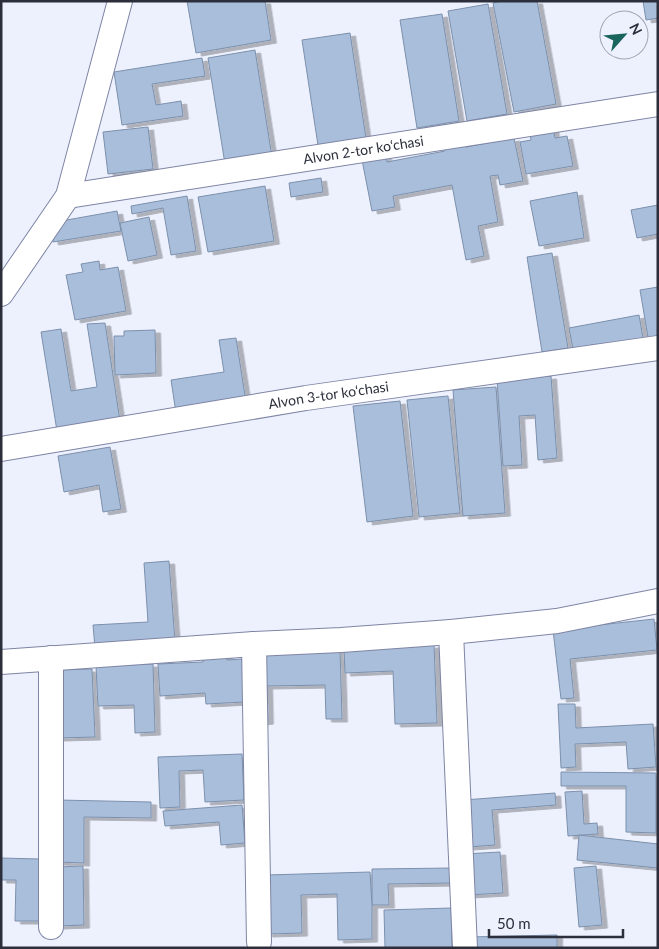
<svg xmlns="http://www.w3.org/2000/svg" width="659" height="949" viewBox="0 0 659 949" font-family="Lato,sans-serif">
  <defs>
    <filter id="shadow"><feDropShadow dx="5.5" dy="3" stdDeviation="0" flood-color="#0004"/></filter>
  </defs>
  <rect width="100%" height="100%" fill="#edf1fe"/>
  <!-- building -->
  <g fill="#a9bedb" stroke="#7c90ab" filter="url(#shadow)">
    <polygon points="187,1 265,1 271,40 196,53"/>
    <polygon points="502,1 537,1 556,104 514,112 493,3"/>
    <polygon points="643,1 658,1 658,18 646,20"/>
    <polygon points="488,4 507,114 467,121 448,11"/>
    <polygon points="442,14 459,121 417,128 400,20"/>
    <polygon points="350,33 367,145 319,152 302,40"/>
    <polygon points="255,50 272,157 225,164 208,58"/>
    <polygon points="202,58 205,76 152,84 156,105 181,101 183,116 122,125 114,72"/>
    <polygon points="148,127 153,169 108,174 103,132"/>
    <polygon points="553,128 555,138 567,136 573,166 526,174 520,142 531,140 530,132"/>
    <polygon points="514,138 523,181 500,185 498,175 490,176 498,222 478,226 484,256 466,260 452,185 393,196 395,207 372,211 362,160 386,156 387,162 445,151 444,144 464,140 466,147"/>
    <polygon points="321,178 323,192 291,197 289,183"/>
    <polygon points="265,186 274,241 208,252 198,197"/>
    <polygon points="577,192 584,238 539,246 530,201"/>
    <polygon points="187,196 196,251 171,255 163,208 132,214 131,206"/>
    <polygon points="658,205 658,234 637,238 631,210"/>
    <polygon points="117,211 121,231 53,242 50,223"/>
    <polygon points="149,217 157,255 128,261 120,223"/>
    <polygon points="552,253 568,348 542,352 527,257"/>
    <polygon points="99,261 100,270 118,267 126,311 75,320 66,275 83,272 81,264"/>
    <polygon points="658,287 658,342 649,343 640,290"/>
    <polygon points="639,315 643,338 618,342 599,353 597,344 573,349 569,328"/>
    <polygon points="105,323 120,421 57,431 41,332 61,329 71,391 97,387 87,324"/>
    <polygon points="155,330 156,373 115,375 114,336 124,336 124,331"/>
    <polygon points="236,338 246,402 176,413 171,380 224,372 219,340"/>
    <polygon points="551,376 557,458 538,460 535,415 519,416 522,465 503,466 497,380"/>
    <polygon points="496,387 505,513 463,516 453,390"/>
    <polygon points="448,396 460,513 419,517 407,400"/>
    <polygon points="400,401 413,516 367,522 353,406"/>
    <polygon points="110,447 121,509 103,512 99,485 64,492 58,456"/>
    <polygon points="169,561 175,642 95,648 93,625 148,622 144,563"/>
    <polygon points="654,619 657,650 570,659 574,698 561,699 553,630"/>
    <polygon points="434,645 437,723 395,724 393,671 345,673 344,649"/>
    <polygon points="340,649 342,719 326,719 325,685 267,686 268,721 260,722 258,652"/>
    <polygon points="227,653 227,660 242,659 244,702 206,704 205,693 160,696 158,664 203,662 202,654"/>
    <polygon points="153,664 155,732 135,733 134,705 98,706 96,666"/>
    <polygon points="92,669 95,737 58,738 56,670"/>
    <polygon points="558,704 575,704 576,728 653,724 656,767 628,769 626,742 575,744 576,767 561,768"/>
    <polygon points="242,754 244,800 205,802 203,770 179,771 180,807 160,808 158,757"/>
    <polygon points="561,772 656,773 656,833 626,832 626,786 561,786"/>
    <polygon points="582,791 584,824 597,823 598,834 568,836 565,792"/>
    <polygon points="555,793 556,805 492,810 495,845 468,847 464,800"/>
    <polygon points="58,800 151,802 151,818 84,817 84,863 57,862"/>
    <polygon points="242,805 245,843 221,845 219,822 165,826 163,811"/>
    <polygon points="579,835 658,844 658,868 577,860"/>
    <polygon points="500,852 503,893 467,895 464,854"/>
    <polygon points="1,858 40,859 39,921 15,921 16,880 1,880"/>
    <polygon points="83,866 84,925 58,926 57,867"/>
    <polygon points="596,866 602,925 579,927 574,868"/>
    <polygon points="452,868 452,883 388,884 389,905 372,905 372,869"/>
    <polygon points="370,872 372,905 372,939 338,940 337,894 301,895 302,933 267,934 266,875"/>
    <polygon points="451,908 452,948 385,948 384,910"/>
    <polygon points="557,935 557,948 468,948 468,937"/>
  </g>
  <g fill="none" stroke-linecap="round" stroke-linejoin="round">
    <!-- minor casing -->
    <g stroke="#7e85a4" stroke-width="26">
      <g id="minor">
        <path id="s1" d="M68,196L658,104"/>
        <polyline points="1,294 68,196 120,1"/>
        <path id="s2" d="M1,449L306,398L658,348"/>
        <polyline points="451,632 465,948"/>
        <polyline points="254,644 259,942"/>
        <polyline points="51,658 51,927"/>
        <polyline points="1,662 254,644 341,640 451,632 557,621 658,601"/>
      </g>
    </g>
    <!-- minor -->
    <use href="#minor" stroke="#fff" stroke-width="24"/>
  </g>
  <g text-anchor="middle" stroke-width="5" stroke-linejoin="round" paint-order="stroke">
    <!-- street labels -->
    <g font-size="14" fill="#2c2f3b" stroke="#edf1fe">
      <text dy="5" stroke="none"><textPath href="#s1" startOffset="299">Alvon 2-tor ko‘chasi</textPath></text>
      <text dy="5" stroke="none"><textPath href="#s2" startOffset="332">Alvon 3-tor ko‘chasi</textPath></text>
    </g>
  </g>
  <!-- border -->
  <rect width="659" height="949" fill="none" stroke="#2c2f3b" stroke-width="5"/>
  <!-- north arrow -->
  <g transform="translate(624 35) rotate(63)"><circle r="24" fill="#edf1fe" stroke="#a0a3b0"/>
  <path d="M0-4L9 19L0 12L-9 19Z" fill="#19645c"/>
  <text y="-8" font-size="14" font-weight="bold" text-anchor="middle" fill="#2c2f3b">N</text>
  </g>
  <!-- scale -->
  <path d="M489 929v8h134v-8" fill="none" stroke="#2c2f3b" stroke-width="2.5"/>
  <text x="497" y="929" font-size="15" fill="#2c2f3b" stroke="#edf1fe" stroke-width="4" paint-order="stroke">50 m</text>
</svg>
